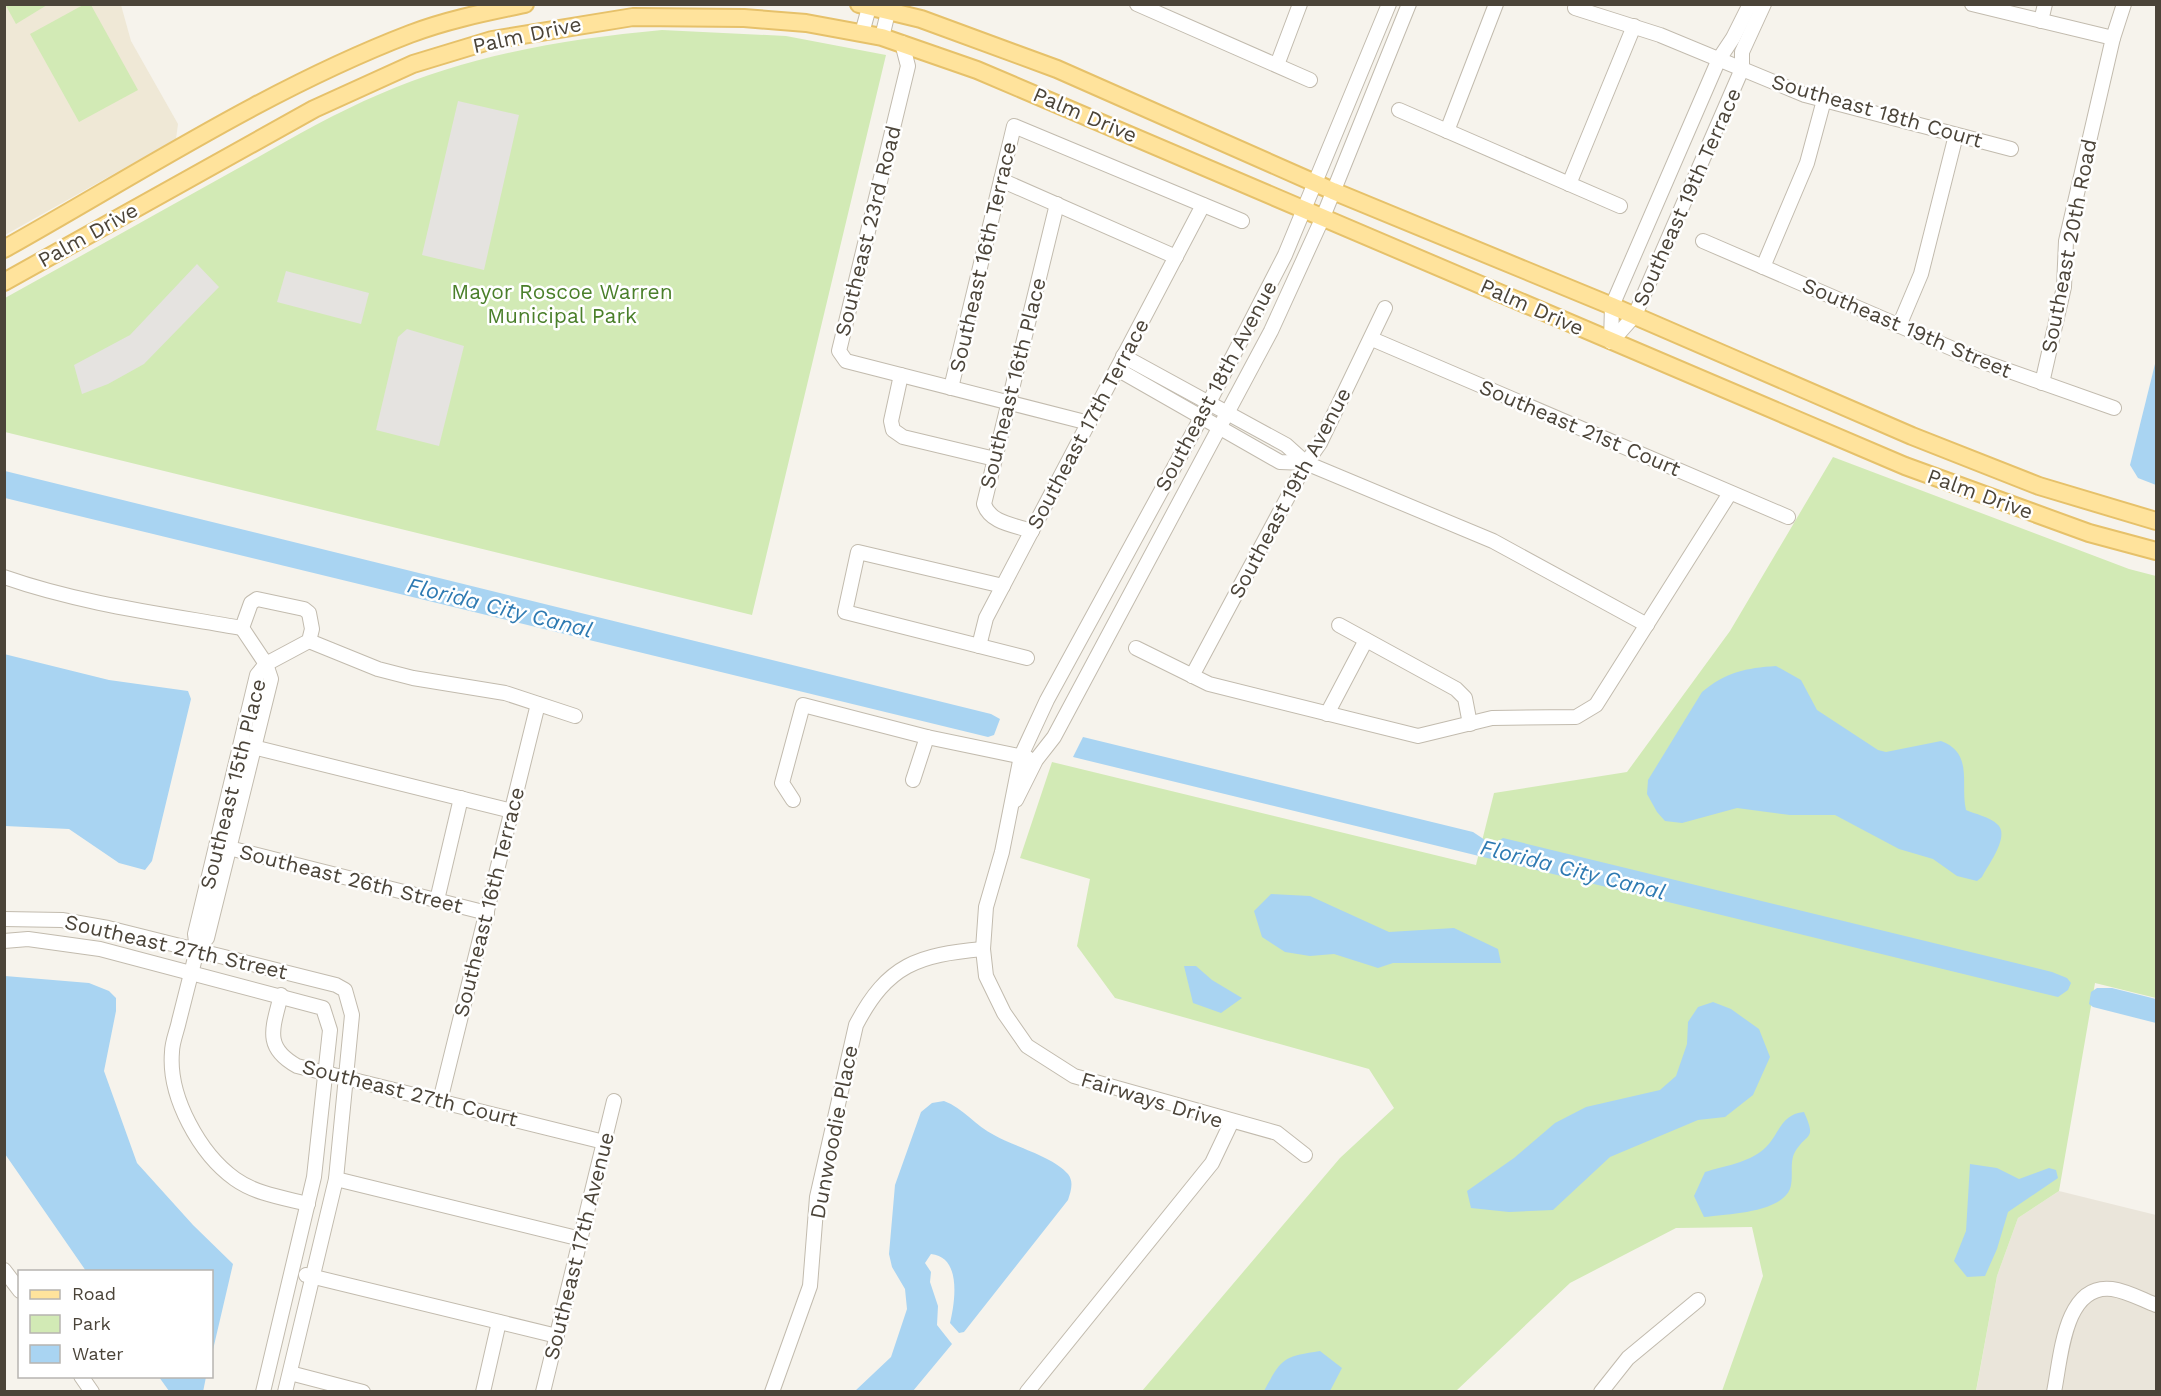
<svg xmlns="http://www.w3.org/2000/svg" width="2161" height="1396" viewBox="0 0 2161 1396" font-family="'Work Sans',sans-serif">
  <rect width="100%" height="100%" fill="#f6f3ec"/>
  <!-- residential -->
  <polygon fill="#eae5da" points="2059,1191 2156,1215 2156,1391 1976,1392 1997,1276 2018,1218"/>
  <!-- education -->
  <polygon fill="#efe8d6" points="5,5 121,5 131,41 178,124 176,139 5,235"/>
  <!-- green -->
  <g fill="#d2eab5">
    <polygon points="5,4 47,4 47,5 16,24"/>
    <polygon points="83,5 91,5 138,90 79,122 30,34"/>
    <path d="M662,30L786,36L886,55L752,615L5,432V298C81,256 158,213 235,170C282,144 330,115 380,94C471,55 564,39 662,30Z"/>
    <polygon points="1833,457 2129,569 2156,576 2156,998 2095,983 2059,1191 2018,1218 1997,1276 1976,1391 1722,1391 1763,1276 1752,1227 1676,1228 1570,1283 1456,1391 1142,1391 1340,1158 1394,1108 1369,1069 1115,998 1077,946 1090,879 1020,858 1052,762 1476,865 1494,793 1627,772 1730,631"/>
  </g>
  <!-- parking -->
  <g fill="#e5e3e0">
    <polygon points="458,101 519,115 484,270 422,255"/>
    <polygon points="197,264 219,287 144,364 108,384 82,394 74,365 130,335"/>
    <polygon points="286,271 369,293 361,324 277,302"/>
    <polygon points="407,329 464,346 439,446 376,430 398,337"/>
  </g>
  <!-- water -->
  <g fill="#a9d4f2">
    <polygon points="2156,360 2156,485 2138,478 2130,465"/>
    <polygon points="5,471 991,714 1000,719 994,735 988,737 5,498"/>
    <polygon points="4,654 109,680 188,691 191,699 152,861 145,870 119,863 69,829 5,826"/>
    <path d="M1776,666L1801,680L1817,710L1878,750L1886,752L1941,741C1974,753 1960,784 1966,810C1975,814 1990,817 1997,824C2011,835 1988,865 1982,877L1977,881L1957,876L1933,859L1899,849L1835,815H1790L1737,808L1682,823L1665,821L1657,812L1647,794L1648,780L1702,692C1726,672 1746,668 1776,666Z"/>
    <polygon points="1083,737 1473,832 1485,840 1497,842 1503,838 2052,972 2067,978 2071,983 2068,990 2058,997 1073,757"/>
    <polygon points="1271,894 1310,896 1389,932 1454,928 1498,949 1501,963 1393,963 1378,968 1334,954 1310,956 1285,952 1262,937 1254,911"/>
    <polygon points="1184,966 1196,966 1212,980 1242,998 1221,1013 1193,1003"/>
    <polygon points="5,976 89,983 109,991 116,998 116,1011 104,1071 137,1163 193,1225 233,1264 212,1354 212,1272 86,1271 5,1154"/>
    <polygon points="2097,988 2112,988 2156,999 2156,1023 2093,1007 2089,1004 2091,992"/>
    <polygon points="1713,1002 1731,1009 1759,1029 1770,1057 1753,1095 1725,1117 1698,1120 1610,1157 1553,1210 1509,1212 1471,1208 1467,1191 1514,1158 1555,1123 1586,1107 1660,1090 1676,1076 1687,1044 1688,1022 1698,1007"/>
    <path d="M944,1101C963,1108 976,1126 994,1135C1013,1146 1054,1157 1068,1174C1074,1182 1071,1191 1068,1200L964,1332L959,1333L950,1323C955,1302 962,1257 931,1254L925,1263L931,1272L930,1282L938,1306L937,1325L952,1344L913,1391H855L891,1357L907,1309L905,1289L892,1267L889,1254L895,1185L921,1112L932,1103Z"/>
    <path d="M1804,1112C1817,1141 1807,1132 1795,1152C1789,1162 1794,1178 1790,1189C1780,1213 1726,1214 1704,1217L1694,1196L1705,1172C1724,1166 1748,1163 1764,1149C1779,1136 1780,1114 1804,1112Z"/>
    <polygon points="1970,1164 1997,1168 2019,1179 2049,1168 2056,1170 2058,1178 2008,1212 1997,1249 1985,1276 1967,1277 1954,1261 1966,1231"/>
    <path d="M1320,1351L1342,1368L1330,1391H1264C1282,1358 1282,1357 1320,1351Z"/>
    <polygon points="159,1377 206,1377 203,1392 169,1391"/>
  </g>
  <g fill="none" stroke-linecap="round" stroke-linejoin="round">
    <!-- minor casing -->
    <g stroke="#c2bbae" stroke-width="16">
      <g id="minor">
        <polyline points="1137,4 1310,80"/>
        <polyline points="1972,4 2113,38"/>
        <polyline points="1575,8 1660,35 1805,95 2011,149"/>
        <polyline points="2041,21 2045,4"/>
        <polyline points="862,33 870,4"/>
        <polyline points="882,37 890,4"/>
        <polyline points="902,43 908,66 839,351 846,361 1089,423"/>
        <polyline points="1277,65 1300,4"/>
        <polyline points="1399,110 1620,206"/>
        <polyline points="1447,131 1496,4"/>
        <polyline points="1001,180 1176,257"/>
        <polyline points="1569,184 1634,26"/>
        <polyline points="1703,241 1981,361 2114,408"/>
        <polyline points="1763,267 1807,163 1824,100"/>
        <polyline points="1899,326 1921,274 1956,135"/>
        <polyline points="1372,339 1788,517"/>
        <polyline points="1611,342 1635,315 1742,69 1742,52 1764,4"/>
        <polyline points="1611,342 1612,306 1719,59 1733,38 1750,4"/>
        <polyline points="1123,356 1286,445 1306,463 1493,541 1647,625"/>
        <polyline points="1117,369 1280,462 1306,463"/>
        <polyline points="901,375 891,421 893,430 903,437 995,459"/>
        <polyline points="2042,383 2064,287 2066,241 2113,38 2124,4"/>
        <polyline points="951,388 1014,126 1242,221"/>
        <path d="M1032,531C1014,525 990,523 984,504L1057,204"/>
        <path d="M4,577C81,604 162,614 242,628"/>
        <polyline points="1003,586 858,552 845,612 1027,658"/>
        <polygon points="257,599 304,609 309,613 312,629 309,641 266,664 242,628 251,603"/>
        <polyline points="1339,625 1456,689 1465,698 1470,724"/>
        <polyline points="309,641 378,669 413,678 505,693 575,716"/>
        <polyline points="979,646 986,618 1203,205"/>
        <polyline points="1136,648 1209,684 1418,736 1492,718 1576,717 1596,705 1730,493"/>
        <polyline points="1192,676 1306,463 1320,443 1385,308"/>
        <polyline points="1327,714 1366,640"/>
        <polyline points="245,745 512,811"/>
        <polyline points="913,780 927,737"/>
        <polyline points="793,800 782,783 803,705 927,737 1028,758"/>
        <polyline points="1016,800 1036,760 1054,737 1271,331 1323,217 1409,4"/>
        <polyline points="221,846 487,913"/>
        <polyline points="437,900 461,798"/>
        <polyline points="4,919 62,920 108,928 336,985 345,990 352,1015 336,1179 285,1392"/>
        <polyline points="4,941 28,939 100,949 323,1008 330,1030 314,1177 263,1392"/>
        <path d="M197,950L207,938L271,679L266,664L257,675L195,934L197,950C191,974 185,998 179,1021C177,1031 172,1042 172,1052C168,1097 200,1154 235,1179C256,1194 284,1198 308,1204"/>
        <path d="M281,995C273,1028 263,1047 297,1066L604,1142"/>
        <polyline points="440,1101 538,704"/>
        <polyline points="1305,1155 1277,1133 1074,1076 1027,1046 1004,1013 986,976 983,949 986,907 1002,852 1021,756 1047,700 1201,418 1285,255 1389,4"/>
        <polyline points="336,1179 581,1239"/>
        <polyline points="4,1270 20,1291"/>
        <polyline points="306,1275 557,1336"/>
        <polyline points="290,1373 363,1392"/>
        <polyline points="81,1376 92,1392"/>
        <polyline points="483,1392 499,1322"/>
        <polyline points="543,1392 614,1101"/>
        <path d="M772,1392L810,1286L817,1197L856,1025C888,964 918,955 983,949"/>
        <polyline points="1027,1392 1212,1163 1232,1121"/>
        <polyline points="1601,1392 1628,1358 1698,1300"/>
        <path d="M2054,1392C2061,1358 2064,1283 2112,1289C2127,1291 2143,1300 2156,1305"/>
      </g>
    </g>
    <!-- major casing -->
    <g stroke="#e6c16a" stroke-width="20">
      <g id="major">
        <polyline points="859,4 921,19 1057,69 1333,191 1612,306 1912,436 2039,486 2156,521"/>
        <path d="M4,249C136,175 269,88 410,34C446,20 487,12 525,4"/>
        <polyline points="4,282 314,109 413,64 492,40 633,17 744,18 806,23 882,37 977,70 1905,466 2089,533 2156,551"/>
      </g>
    </g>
    <!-- minor -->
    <use href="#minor" stroke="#fff" stroke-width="14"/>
    <!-- major -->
    <use href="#major" stroke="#ffe39c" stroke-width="16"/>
  </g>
  <g text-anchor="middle" stroke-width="5" stroke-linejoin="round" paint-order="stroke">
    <!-- street labels -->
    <g font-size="21" fill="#4b4439" stroke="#fff">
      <text transform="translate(527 35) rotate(-12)" y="7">Palm Drive</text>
      <text transform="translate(1877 111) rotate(16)" y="7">Southeast 18th Court</text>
      <text transform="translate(1085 115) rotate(23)" y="7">Palm Drive</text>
      <text transform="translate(1687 197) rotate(-66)" y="7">Southeast 19th Terrace</text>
      <text transform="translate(868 231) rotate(-76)" y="7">Southeast 23rd Road</text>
      <text transform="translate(88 235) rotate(-29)" y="7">Palm Drive</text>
      <text transform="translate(2069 246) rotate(-79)" y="7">Southeast 20th Road</text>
      <text transform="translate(983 257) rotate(-77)" y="7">Southeast 16th Terrace</text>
      <text transform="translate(1532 307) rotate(24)" y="7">Palm Drive</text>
      <text transform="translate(1907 328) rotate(23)" y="7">Southeast 19th Street</text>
      <text transform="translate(1013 383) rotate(-76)" y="7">Southeast 16th Place</text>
      <text transform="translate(1216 386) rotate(-62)" y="7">Southeast 18th Avenue</text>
      <text transform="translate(1088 424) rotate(-62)" y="7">Southeast 17th Terrace</text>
      <text transform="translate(1580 428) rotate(23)" y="7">Southeast 21st Court</text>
      <text transform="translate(1290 493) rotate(-62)" y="7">Southeast 19th Avenue</text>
      <text transform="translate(1980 494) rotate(20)" y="7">Palm Drive</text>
      <text transform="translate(233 784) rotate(-76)" y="7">Southeast 15th Place</text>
      <text transform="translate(351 879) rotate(14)" y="7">Southeast 26th Street</text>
      <text transform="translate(489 902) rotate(-76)" y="7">Southeast 16th Terrace</text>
      <text transform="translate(176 947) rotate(13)" y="7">Southeast 27th Street</text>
      <text transform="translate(410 1093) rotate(14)" y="7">Southeast 27th Court</text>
      <text transform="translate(1152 1100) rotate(17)" y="7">Fairways Drive</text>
      <text transform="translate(834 1132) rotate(-79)" y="7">Dunwoodie Place</text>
      <text transform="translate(579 1246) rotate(-76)" y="7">Southeast 17th Avenue</text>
    </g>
    <!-- park labels -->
    <g font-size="21" fill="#4a7f2a" stroke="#fff">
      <text x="562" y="299">Mayor Roscoe Warren<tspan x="562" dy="24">Municipal Park</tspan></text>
    </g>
    <!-- water labels -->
    <g font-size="22" font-style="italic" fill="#2e7ab2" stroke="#fff">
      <text transform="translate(500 607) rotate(14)" y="8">Florida City Canal</text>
      <text transform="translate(1573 869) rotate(14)" y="8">Florida City Canal</text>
    </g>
  </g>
  <!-- border -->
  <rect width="2161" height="1396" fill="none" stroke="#4b4439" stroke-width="12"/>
  <!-- legend -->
  <rect x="18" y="1270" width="195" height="108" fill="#ffffff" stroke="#b7b4b0" stroke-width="1.5"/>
  <rect x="30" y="1290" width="30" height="9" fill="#ffe39c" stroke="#b7b4b0" stroke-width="1.5"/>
  <text x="72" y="1300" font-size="18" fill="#4b4439">Road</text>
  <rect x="30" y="1315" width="30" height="18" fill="#d2eab5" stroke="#b7b4b0" stroke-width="1.5"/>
  <text x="72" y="1330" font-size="18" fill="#4b4439">Park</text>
  <rect x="30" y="1345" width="30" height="18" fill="#a9d4f2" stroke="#b7b4b0" stroke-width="1.5"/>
  <text x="72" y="1360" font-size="18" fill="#4b4439">Water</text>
</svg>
